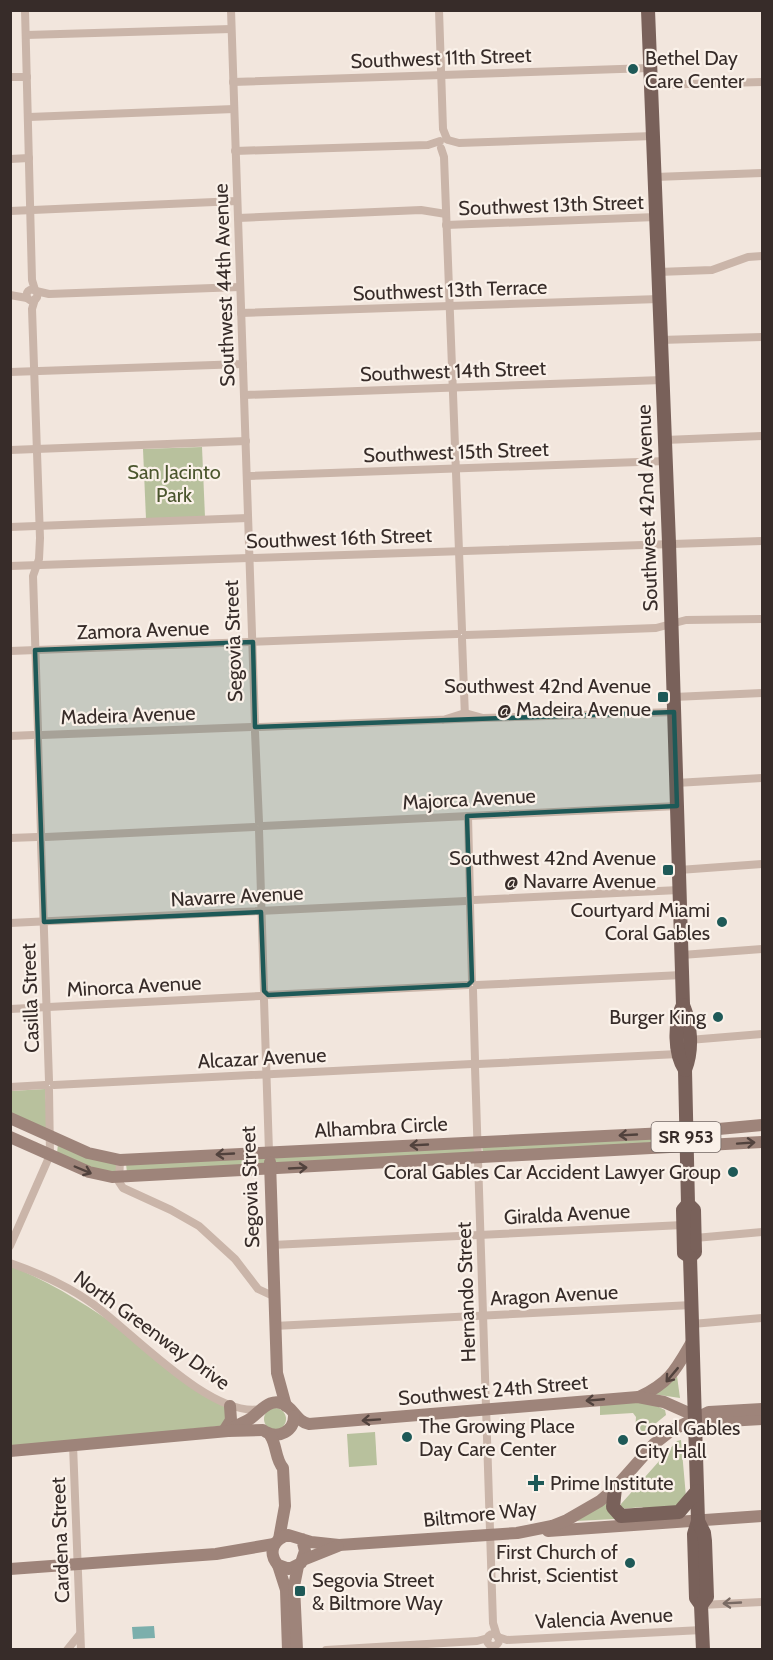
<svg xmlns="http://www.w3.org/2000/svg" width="773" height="1660" viewBox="0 0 773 1660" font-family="Cabin,sans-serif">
  <rect width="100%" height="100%" fill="#f2e6dd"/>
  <!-- green -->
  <g fill="#b8c19d">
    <polygon points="202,447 205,517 146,519 143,449"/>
    <polygon points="45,1089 48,1131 11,1115 11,1091"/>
    <polygon points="671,1135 671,1141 483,1155 482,1145"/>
    <polygon points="58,1143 116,1163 117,1174 95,1172 57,1154"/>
    <polygon points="475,1146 475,1155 274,1166 273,1155"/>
    <polygon points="265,1155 265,1166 127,1174 126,1163"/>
    <path d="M11,1266C91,1299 156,1356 225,1407L229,1413L221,1426L11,1447Z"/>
    <polygon points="677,1376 680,1398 653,1394"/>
    <polygon points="625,1402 650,1403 665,1410 666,1415 640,1436 635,1432 636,1417 633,1413 600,1415 600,1404"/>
    <circle cx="275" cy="1419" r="11"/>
    <polygon points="375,1432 377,1465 349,1467 347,1434"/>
    <polygon points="681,1440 686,1497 682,1505 647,1511 642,1507 621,1509 621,1504 677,1441"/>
    <polygon points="610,1501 615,1519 576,1521"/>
  </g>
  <!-- water -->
  <polygon fill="#7cafac" points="154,1626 155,1638 133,1639 132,1627"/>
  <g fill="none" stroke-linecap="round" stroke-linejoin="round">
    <!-- street -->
    <g stroke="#cab5a9" stroke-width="8">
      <polyline points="25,10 32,280 35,290"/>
      <polyline points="231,10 255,723"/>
      <polyline points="439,10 443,129 447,139"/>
      <polyline points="26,35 231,29"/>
      <polyline points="10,77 27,77"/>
      <polyline points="233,82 650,68"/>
      <polyline points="651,85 762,82"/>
      <polyline points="29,117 234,109"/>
      <polyline points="448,140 459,143 653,136"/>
      <polyline points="441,148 444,157 462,630"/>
      <polyline points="235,151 428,145 440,141"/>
      <polyline points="10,159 29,158"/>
      <polyline points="655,177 762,173"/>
      <polyline points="10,211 237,201"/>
      <polyline points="238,218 421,210 446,214"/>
      <polyline points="446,225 656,217"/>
      <polyline points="658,272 712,270 748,257 762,256"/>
      <circle cx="32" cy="295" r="5.5"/>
      <polyline points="36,291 49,294 240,287"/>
      <polyline points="10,295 27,298"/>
      <polyline points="35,299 32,309 40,538 39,559 33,576 38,730"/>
      <polyline points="241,313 659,299"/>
      <polyline points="660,340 762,337"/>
      <polyline points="10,372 243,364"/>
      <polyline points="244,395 662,380"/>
      <polyline points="665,440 762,436"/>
      <polyline points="10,450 246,441"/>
      <polyline points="247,476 666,461"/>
      <polyline points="10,527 248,518"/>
      <polyline points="10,566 762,541"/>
      <polyline points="466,635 656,628 686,620 762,619"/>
      <polyline points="462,639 465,717"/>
      <polyline points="10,651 457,634"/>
      <polyline points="674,697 762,693"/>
      <polyline points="483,718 674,712"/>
      <polyline points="260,727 483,718 465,713 443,720"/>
      <polyline points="255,732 259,822"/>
      <polyline points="42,735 251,727"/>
      <polyline points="10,736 33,735"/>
      <polyline points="38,740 41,833"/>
      <polyline points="676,783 762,778"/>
      <polyline points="468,816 470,897"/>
      <polyline points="263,826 677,806"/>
      <polyline points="259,830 264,991"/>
      <polyline points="46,837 254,827"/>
      <polyline points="10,838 37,837"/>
      <polyline points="41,842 49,1081"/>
      <polyline points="679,870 762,864"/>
      <polyline points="474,900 679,890"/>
      <polyline points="470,905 472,981"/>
      <polyline points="10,923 466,901"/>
      <polyline points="682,955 762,949"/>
      <polyline points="477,985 682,975"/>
      <polyline points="473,990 475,1060"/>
      <polyline points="268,995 468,985"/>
      <polyline points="264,1000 269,1152"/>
      <polyline points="10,1009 260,996"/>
      <polyline points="689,1040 762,1034"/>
      <polyline points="478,1064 678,1054"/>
      <polyline points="475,1067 493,1623 497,1636"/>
      <polyline points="54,1085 472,1064"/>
      <polyline points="10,1087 45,1085"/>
      <polyline points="120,1160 119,1182 123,1188 171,1210 199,1226 235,1259 258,1289 273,1296"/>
      <polyline points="695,1238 762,1232"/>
      <polyline points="272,1245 683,1225"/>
      <polyline points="10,1246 50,1155 49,1090"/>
      <path d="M10,1263C39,1273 68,1286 93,1304C132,1332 211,1418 260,1409"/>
      <polyline points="692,1324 762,1318"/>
      <polyline points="274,1326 692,1305"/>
      <polyline points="73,1445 81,1650"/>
      <polyline points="701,1605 762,1602"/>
      <circle cx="493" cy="1640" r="6"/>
      <polyline points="498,1637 507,1640 702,1630"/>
      <polyline points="67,1650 80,1634"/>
      <polyline points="326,1650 477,1641 488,1638"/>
    </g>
    <!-- secondary -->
    <g stroke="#9e847a" stroke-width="12">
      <polyline points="10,1118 88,1153 120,1160 686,1132 762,1125"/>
      <polyline points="10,1137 89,1172 112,1177 762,1142"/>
      <polyline points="270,1162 277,1373 286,1406"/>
      <path d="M639,1397C671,1382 676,1369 693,1340"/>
      <polyline points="224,1431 231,1420 230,1406"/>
      <path d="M228,1431C235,1426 243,1423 250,1419C261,1411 271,1395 287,1406C296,1413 297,1421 309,1424L638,1397L664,1402L709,1422L762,1419"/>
      <path d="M266,1432C279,1439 294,1431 294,1416"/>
      <path d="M270,1435C277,1445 275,1459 283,1468L285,1506L279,1539"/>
      <polyline points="10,1451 228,1431 263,1430"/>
      <polyline points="548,1531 762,1516"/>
      <path d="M302,1539L305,1551L301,1563L289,1569L278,1565C267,1552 274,1539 288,1535L311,1542L339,1545L517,1533L552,1526L567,1520L600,1501L615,1488L654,1444L672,1430L709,1412L762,1409"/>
      <polyline points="303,1560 338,1546"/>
      <polyline points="278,1565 286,1590 288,1650"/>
      <polyline points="10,1569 216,1554 274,1544"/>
      <polyline points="297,1650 294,1586 298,1566"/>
    </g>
    <!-- primary -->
    <g stroke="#79615a" stroke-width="14">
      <path d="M648,10L669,543L683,1005C691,1024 693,1050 685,1070L688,1204L694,1210L695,1252L690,1257L698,1521L694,1534L696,1598L701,1605L703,1650"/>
      <path d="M683,1005C674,1023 674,1053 685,1070"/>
      <polyline points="688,1204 683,1210 684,1253 690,1257"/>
      <polyline points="615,1488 613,1507 621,1516 679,1512 697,1491"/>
      <polyline points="698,1521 704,1533 705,1541 707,1597 701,1605"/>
    </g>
  </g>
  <!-- one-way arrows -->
  <defs><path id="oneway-shaft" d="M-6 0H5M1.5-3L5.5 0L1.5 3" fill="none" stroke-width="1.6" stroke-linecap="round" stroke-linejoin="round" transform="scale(1.5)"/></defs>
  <g stroke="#51423d">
    <use href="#oneway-shaft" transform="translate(628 1135) rotate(177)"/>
    <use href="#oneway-shaft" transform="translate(746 1143) rotate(-4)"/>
    <use href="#oneway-shaft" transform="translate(419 1145) rotate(177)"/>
    <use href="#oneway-shaft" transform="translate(225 1154) rotate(177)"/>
    <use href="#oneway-shaft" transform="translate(298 1168) rotate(-3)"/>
    <use href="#oneway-shaft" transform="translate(83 1170) rotate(23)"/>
    <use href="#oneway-shaft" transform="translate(672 1375) rotate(130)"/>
    <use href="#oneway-shaft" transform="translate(595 1400) rotate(175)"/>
    <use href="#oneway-shaft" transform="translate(371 1420) rotate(176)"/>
  </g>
  <use stroke="#796a63" href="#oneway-shaft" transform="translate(732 1603) rotate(177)"/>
  <!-- marked area -->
  <path fill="#1e5957" fill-opacity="0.2" stroke="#1e5957" stroke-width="4.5" stroke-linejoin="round" d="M253,642L255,727L674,712L677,806L467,816L472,981L468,985L268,995L264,991L261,912L44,922L35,650Z"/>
  <!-- markers -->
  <g fill="#1e5957" stroke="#faf1e9" stroke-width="2">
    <circle cx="633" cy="69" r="6"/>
    <rect x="657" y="691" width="12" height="12" rx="3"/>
    <rect x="662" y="864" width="12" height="12" rx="3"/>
    <circle cx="722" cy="922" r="6"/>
    <circle cx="718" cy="1017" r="6"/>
    <circle cx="733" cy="1172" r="6"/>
    <circle cx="407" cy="1437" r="6"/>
    <circle cx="623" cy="1440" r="6"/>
    <path d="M533 1474h6v6h6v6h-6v6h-6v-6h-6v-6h6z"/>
    <circle cx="630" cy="1563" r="6"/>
    <rect x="294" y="1585" width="12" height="12" rx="3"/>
  </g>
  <g text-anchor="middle" stroke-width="4.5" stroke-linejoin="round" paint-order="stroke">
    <!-- shield labels -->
    <rect fill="#faf1e9" stroke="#726763" stroke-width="1.5" x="651.5" y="1122" width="69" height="30" rx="4.5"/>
    <g font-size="18" font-weight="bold" fill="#372c29">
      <text x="686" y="1143">SR 953</text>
    </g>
    <!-- street labels -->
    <g font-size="20" fill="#372c29" stroke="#faf1e9">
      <text transform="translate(441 58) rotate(-2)" y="7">Southwest 11th Street</text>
      <text transform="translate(551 205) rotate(-2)" y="7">Southwest 13th Street</text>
      <text transform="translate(224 285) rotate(-92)" y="7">Southwest 44th Avenue</text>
      <text transform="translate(450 290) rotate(-2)" y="7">Southwest 13th Terrace</text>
      <text transform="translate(453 371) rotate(-2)" y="7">Southwest 14th Street</text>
      <text transform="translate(456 452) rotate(-2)" y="7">Southwest 15th Street</text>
      <text transform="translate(647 508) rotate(-92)" y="7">Southwest 42nd Avenue</text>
      <text transform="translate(339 538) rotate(-2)" y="7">Southwest 16th Street</text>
      <text transform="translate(143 630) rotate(-2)" y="7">Zamora Avenue</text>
      <text transform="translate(233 641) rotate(-92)" y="7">Segovia Street</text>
      <text transform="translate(128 715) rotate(-2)" y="7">Madeira Avenue</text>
      <text transform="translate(469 799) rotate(-3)" y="7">Majorca Avenue</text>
      <text transform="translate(237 896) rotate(-3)" y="7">Navarre Avenue</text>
      <text transform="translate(134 986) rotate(-3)" y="7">Minorca Avenue</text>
      <text transform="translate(30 998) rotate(-92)" y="7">Casilla Street</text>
      <text transform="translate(262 1058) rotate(-3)" y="7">Alcazar Avenue</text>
      <text transform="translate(381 1127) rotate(-3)" y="7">Alhambra Circle</text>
      <text transform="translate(250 1187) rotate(-92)" y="7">Segovia Street</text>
      <text transform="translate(567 1214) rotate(-3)" y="7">Giralda Avenue</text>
      <text transform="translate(466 1292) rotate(-92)" y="7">Hernando Street</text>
      <text transform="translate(554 1295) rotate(-3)" y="7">Aragon Avenue</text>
      <text transform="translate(152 1330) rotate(36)" y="7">North Greenway Drive</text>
      <text transform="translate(493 1390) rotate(-5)" y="7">Southwest 24th Street</text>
      <text transform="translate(480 1514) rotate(-6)" y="7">Biltmore Way</text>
      <text transform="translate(60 1540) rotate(-92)" y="7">Cardena Street</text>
      <text transform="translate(604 1618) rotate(-3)" y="7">Valencia Avenue</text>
    </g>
    <!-- poi labels -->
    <g font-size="20" fill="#372c29" stroke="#faf1e9" text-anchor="end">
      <text x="645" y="65" text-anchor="start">Bethel Day<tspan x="645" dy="23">Care Center</tspan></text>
      <text x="651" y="693">Southwest 42nd Avenue<tspan x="651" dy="23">@ Madeira Avenue</tspan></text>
      <text x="656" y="865">Southwest 42nd Avenue<tspan x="656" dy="23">@ Navarre Avenue</tspan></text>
      <text x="710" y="917">Courtyard Miami<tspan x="710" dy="23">Coral Gables</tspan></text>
      <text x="706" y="1024">Burger King</text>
      <text x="721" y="1179">Coral Gables Car Accident Lawyer Group</text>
      <text x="419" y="1433" text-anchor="start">The Growing Place<tspan x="419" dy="23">Day Care Center</tspan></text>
      <text x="635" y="1435" text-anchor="start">Coral Gables<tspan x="635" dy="23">City Hall</tspan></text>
      <text x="550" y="1490" text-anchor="start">Prime Institute</text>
      <text x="618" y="1559">First Church of<tspan x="618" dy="23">Christ, Scientist</tspan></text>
      <text x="312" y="1587" text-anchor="start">Segovia Street<tspan x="312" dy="23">&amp; Biltmore Way</tspan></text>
    </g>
    <!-- park labels -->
    <g font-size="20" fill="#4a552d" stroke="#faf1e9">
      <text x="174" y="479">San Jacinto<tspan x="174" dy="23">Park</tspan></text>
    </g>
  </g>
  <!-- border -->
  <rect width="773" height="1660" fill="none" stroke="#372c29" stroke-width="24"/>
</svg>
